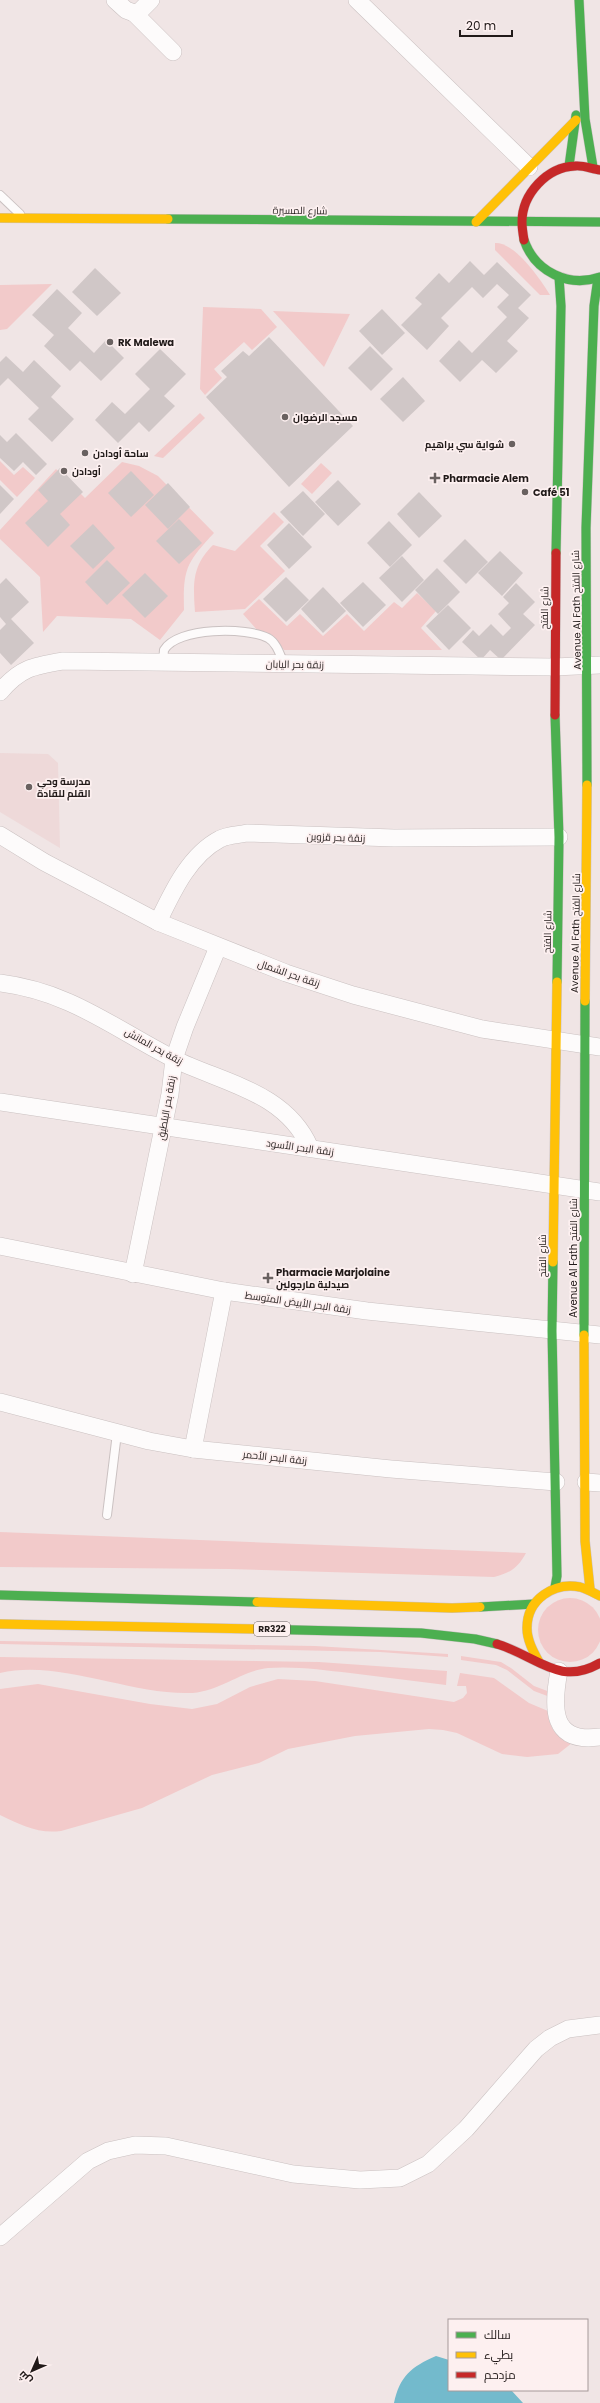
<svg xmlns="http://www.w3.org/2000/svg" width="600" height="2403" viewBox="0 0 600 2403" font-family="Poppins,Cairo,sans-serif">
  <rect width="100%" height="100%" fill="#f0e5e5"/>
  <!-- built -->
  <polygon fill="#eed9d9" points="0,753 48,754 58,763 60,848 0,812"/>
  <!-- green -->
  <g fill="#f2caca">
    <path d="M495,243C515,242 541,280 550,295H540L495,250Z"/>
    <polygon points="52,284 7,329 0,330 0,285"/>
    <polygon points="203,307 261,309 277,327 252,350 244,342 214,369 222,378 205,395 200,389"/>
    <polygon points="273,311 350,314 324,367"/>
    <polygon points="200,413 205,418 163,458 154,456"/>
    <polygon points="0,461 14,475 23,467 35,478 17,497 0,480"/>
    <path d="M122,462L139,466L158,476L214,533C186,563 183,569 184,610L160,640L131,619L57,616L43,632L40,577L0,539V530L56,469L85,498Z"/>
    <polygon points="321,463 332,473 312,494 301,484"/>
    <path d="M274,512L284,522L260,546L285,571L245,609L195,612C193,583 192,566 213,545L235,551Z"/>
    <polygon points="417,593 436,611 421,628 442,650 284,650 275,638 257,630 243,614 259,599 287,626 300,614 323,636 347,614 364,631 394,602 402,608"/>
    <path d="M0,1532L526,1553C518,1568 510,1573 494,1577L229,1569L0,1567Z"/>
    <circle cx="570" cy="1630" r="32"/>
    <polygon points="0,1641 315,1646 448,1654 448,1657 380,1652 0,1644"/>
    <polygon points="461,1656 501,1662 511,1668 534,1686 550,1692 550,1697 534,1691 507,1670 496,1665 461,1660"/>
    <path d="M0,1657L319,1662L447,1671L446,1685C414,1681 382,1677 350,1673C323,1670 295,1666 268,1668C240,1671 218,1693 188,1693C128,1694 58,1659 0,1673Z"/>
    <path d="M460,1673L494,1678L529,1703L548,1711C549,1728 556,1737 572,1743L558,1754L527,1757L502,1754L457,1733L443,1730L429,1729L355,1736L288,1749L259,1763L212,1775L142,1808L61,1831C38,1834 21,1825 0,1815V1689L38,1684L150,1704L192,1709L217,1704L250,1687L278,1679L315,1681L454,1702L463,1698L467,1693L466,1686H457Z"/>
  </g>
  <!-- water -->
  <path fill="#73bacc" d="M436,2356L449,2360V2390H511L523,2403H394C400,2376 411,2367 436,2356Z"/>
  <!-- building -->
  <g fill="#d0c7c7">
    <polygon points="470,261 484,275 497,262 531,295 518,308 529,318 507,341 518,351 496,373 482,360 460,382 439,361 459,340 472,353 507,317 497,307 509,295 497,284 483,298 472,287 441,318 449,326 427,350 401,325 422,304 415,298 439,273 449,283"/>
    <polygon points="95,268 121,293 97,316 72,292"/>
    <polygon points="57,289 82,313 68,328 94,353 106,340 124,358 101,381 80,361 70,371 44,346 54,335 32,315"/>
    <polygon points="382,309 405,333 382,355 359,331"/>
    <polygon points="269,337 353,426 289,487 206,397 227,377 221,371 243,351 249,356"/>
    <polygon points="370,346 393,369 371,391 348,368"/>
    <polygon points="160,349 186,374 164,396 175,406 149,432 139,422 118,443 95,420 112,402 125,414 150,389 135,374"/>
    <polygon points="6,356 23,372 34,360 61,386 51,397 74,419 52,442 28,419 39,408 8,378 0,386 0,362"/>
    <polygon points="403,377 425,401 403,422 380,399"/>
    <polygon points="16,433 47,464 36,475 23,462 14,471 0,458 0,435 7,442"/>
    <polygon points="60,468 83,492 60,514 70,525 48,547 25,523 48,501 38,490"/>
    <polygon points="131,471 154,495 131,517 108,493"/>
    <polygon points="338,480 361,504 338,526 315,502"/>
    <polygon points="168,483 190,507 168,529 145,505"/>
    <polygon points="0,485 14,499 0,514"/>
    <polygon points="303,491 325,514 303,536 280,512"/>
    <polygon points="419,492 442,516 419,538 397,514"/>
    <polygon points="179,519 202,543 179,564 156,541"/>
    <polygon points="389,521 412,545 390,567 367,543"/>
    <polygon points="289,523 312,547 289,569 267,545"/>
    <polygon points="93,524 115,548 93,569 70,546"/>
    <polygon points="465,539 488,562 466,584 443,561"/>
    <polygon points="500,551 523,573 502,596 478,573"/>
    <polygon points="402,556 424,580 402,602 379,578"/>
    <polygon points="107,560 130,583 107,605 85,582"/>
    <polygon points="437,568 460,592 438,614 415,590"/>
    <polygon points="145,573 168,596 145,618 122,595"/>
    <polygon points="286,577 309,600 286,622 263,599"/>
    <polygon points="6,578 29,602 11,619 34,643 11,665 0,653 0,630 6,624 0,617 0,584"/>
    <polygon points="363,582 386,605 363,627 340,603"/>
    <polygon points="516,583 535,602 523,614 535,625 501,660 490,650 481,660 462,642 473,630 479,636 491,624 503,636 511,628 498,614 509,603 503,597"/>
    <polygon points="323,587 346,611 323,633 301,609"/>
    <polygon points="448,605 471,628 449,650 426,626"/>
  </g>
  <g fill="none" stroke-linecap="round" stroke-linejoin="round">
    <!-- lane casing -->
    <g stroke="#cac1c1" stroke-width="10">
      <g id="lane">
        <polyline points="0,195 20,214"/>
        <path d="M163,662L164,650C177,627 247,627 268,638C277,643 280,655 284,664"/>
        <polyline points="107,1515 117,1433"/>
      </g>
    </g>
    <!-- street casing -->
    <g stroke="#cac1c1" stroke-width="18">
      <g id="street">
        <polyline points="115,0 126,10 134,13 140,11 151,0"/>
        <polyline points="357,0 529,167"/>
        <polyline points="134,13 173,52"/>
        <path d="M0,692C20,668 33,666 63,661L554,667L600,665"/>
        <polyline points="0,835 44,862 158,922 286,973 353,995 482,1029 600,1047"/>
        <path d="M158,922C172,893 189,855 220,839C227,835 238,835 247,833L394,838L559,837"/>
        <path d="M0,983C71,992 113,1028 174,1059C223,1083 286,1092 310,1148"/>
        <polyline points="0,1102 600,1192"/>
        <polyline points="0,1246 224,1291 367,1311 600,1335"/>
        <polyline points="133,1274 170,1094 174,1059 185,1027 218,947"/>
        <polyline points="0,1402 149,1441 193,1449 391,1469 556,1482"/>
        <polyline points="193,1449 224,1291"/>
        <polyline points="586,1482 600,1483"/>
        <path d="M559,1671C552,1708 551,1744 600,1737"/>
        <polyline points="0,2237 88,2161 108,2151 135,2145 166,2146 293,2174 360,2180 400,2178 428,2164 466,2129 536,2049 550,2038 568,2029 600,2025"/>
      </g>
    </g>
    <!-- fast casing -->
    <g stroke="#cac1c1" stroke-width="10">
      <g id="fast">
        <polyline points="579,0 585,119 593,167"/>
        <polyline points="569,166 576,115"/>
        <polyline points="168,219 600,222"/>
        <path d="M524,240C535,272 569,288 600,277"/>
        <polyline points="556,553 561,306 559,277"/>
        <polyline points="555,715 559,837 557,982"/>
        <polyline points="587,785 586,528 594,306 598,278"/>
        <polyline points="553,1262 552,1331 557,1576 555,1587"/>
        <polyline points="584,1335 585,1001"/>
        <polyline points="0,1595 257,1602"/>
        <polyline points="480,1607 534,1604"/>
        <polyline points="256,1629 421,1633 475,1639 497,1644"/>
      </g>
    </g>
    <!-- slow casing -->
    <g stroke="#cac1c1" stroke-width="10">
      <g id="slow">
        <polyline points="0,218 168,219"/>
        <polyline points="476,222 576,120"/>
        <polyline points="585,1001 587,785"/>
        <polyline points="553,1262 557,982"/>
        <polyline points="584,1335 585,1541 590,1589"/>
        <polyline points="257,1602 452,1608 480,1607"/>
        <polyline points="0,1624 256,1629"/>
        <path d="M539,1662C533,1651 527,1640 527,1628C527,1599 554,1582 580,1587C587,1589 594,1593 600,1596"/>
      </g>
    </g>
    <!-- jam casing -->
    <g stroke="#cac1c1" stroke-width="10">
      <g id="jam">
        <path d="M524,240C523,234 522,228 522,222C522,194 547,167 575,166C583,165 592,169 600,170"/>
        <polyline points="555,715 556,553"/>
        <path d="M497,1644C537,1656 559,1687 600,1663"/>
      </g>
    </g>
    <!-- lane -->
    <use href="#lane" stroke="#fdfbfb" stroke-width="8"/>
    <!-- street -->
    <use href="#street" stroke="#fdfbfb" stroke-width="17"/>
    <!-- fast -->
    <use href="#fast" stroke="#4caf50" stroke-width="9"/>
    <!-- slow -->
    <use href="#slow" stroke="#ffc107" stroke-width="9"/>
    <!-- jam -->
    <use href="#jam" stroke="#c62828" stroke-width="9"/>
  </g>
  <!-- markers -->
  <g fill="#696160" stroke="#fdf0f0" stroke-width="1.5">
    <circle cx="110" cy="342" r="4"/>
    <circle cx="285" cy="417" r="4"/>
    <circle cx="512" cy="444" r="4"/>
    <circle cx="85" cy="453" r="4"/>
    <circle cx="64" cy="471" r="4"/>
    <path d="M433 472h4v4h4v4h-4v4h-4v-4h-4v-4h4z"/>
    <circle cx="525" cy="492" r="4"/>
    <circle cx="29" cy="787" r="4"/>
    <path d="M266 1272h4v4h4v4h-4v4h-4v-4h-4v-4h4z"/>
  </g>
  <g text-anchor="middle" stroke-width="3.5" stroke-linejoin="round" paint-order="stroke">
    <!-- shield labels -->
    <rect fill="#fdf0f0" stroke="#635a5a" stroke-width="1" x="254" y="1622" width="36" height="14" rx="3"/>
    <g font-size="9" font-weight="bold" fill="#211a19">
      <text x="272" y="1632">RR322</text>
    </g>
    <!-- street labels -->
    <g font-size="10" fill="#211a19" stroke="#fdf0f0">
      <text transform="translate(300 210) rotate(1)" y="4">شارع المسيرة</text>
      <text transform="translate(544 608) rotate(-89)" y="4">شارع الفتح</text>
      <text transform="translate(576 610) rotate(-91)" y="4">Avenue Al Fath شارع الفتح</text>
      <text transform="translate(295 664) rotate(1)" y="4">زنقة بحر اليابان</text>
      <text transform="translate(336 837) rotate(2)" y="4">زنقة بحر قزوين</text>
      <text transform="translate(547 932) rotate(-89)" y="4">شارع الفتح</text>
      <text transform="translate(575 933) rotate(-89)" y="4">Avenue Al Fath شارع الفتح</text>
      <text transform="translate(289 973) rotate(19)" y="4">زنقة بحر الشمال</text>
      <text transform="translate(154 1046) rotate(29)" y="4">زنقة بحر المانش</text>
      <text transform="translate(166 1108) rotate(-80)" y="4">زنقة بحر البلطيق</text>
      <text transform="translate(300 1147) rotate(8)" y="4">زنقة البحر الأسود</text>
      <text transform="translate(542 1256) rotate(-90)" y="4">شارع الفتح</text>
      <text transform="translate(573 1258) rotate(-90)" y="4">Avenue Al Fath شارع الفتح</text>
      <text transform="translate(298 1302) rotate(8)" y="4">زنقة البحر الأبيض المتوسط</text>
      <text transform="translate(275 1457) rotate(6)" y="4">زنقة البحر الأحمر</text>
    </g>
    <!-- poi labels -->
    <g font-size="10" font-weight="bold" fill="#211a19" stroke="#fdf0f0" text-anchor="start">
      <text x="118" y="346">RK Malewa</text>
      <text x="293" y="421">مسجد الرضوان</text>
      <text x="504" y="448" text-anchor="end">شواية سي براهيم</text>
      <text x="93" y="457">ساحة أودادن</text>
      <text x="72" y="475">أودادن</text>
      <text x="443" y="482">Pharmacie Alem</text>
      <text x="533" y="496">Café 51</text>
      <text x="37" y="785">مدرسة وحي<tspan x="37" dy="12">القلم للقادة</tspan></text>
      <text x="276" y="1276">Pharmacie Marjolaine<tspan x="276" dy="12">صيدلية مارجولين</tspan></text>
    </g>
  </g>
  <!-- legend -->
  <rect x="448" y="2319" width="140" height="72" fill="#fdf0f0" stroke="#a59a9a"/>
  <rect x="456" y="2332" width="20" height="6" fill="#4caf50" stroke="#a59a9a"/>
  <text x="484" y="2339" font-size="12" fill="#211a19">سالك</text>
  <rect x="456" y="2352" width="20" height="6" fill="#ffc107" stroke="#a59a9a"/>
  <text x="484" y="2359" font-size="12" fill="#211a19">بطيء</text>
  <rect x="456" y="2372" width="20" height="6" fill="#c62828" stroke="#a59a9a"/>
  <text x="484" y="2379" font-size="12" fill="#211a19">مزدحم</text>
  <!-- north arrow -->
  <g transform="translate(32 2371) rotate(225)" stroke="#fdf0f0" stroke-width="3" paint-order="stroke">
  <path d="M0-3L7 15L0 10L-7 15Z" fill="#211a19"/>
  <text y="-6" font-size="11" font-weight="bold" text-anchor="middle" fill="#211a19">ش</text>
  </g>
  <!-- scale -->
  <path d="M460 30v6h52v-6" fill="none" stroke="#211a19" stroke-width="2"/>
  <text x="466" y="30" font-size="12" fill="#211a19" stroke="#fdf0f0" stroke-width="3" paint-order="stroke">20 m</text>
</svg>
